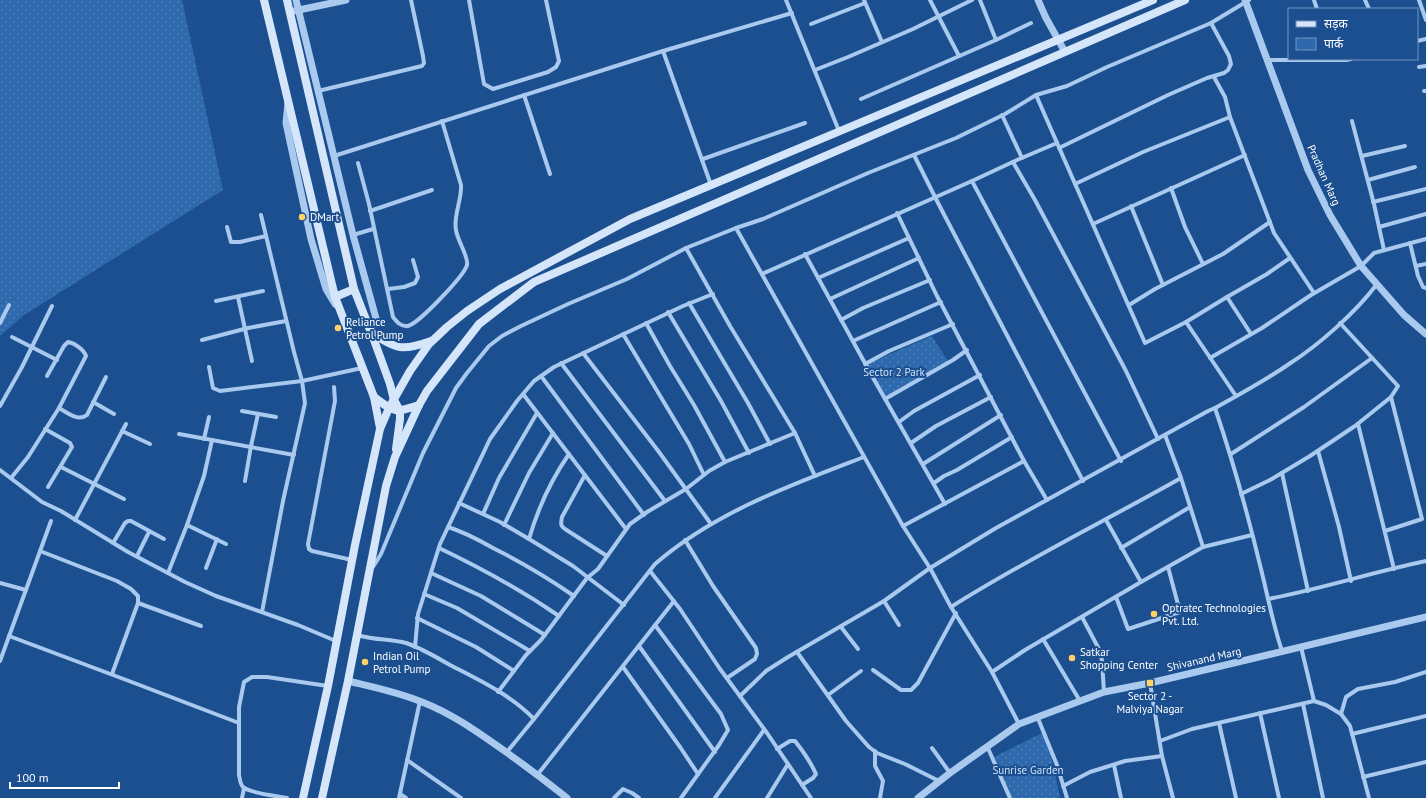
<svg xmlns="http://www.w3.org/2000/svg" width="1426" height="798" viewBox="0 0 1426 798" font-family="'PT Sans','Noto Sans Devanagari',sans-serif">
  <defs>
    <pattern id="green-dots" width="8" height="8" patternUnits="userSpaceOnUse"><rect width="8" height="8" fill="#2e69ad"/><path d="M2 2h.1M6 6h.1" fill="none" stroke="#4d80b9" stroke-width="1.8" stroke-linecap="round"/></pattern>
  </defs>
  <rect width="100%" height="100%" fill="#1b4f8f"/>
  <!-- green -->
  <g fill="url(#green-dots)">
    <polygon points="0,0 182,0 223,190 24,315 0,336"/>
    <polygon points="932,336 948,361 886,397 867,364"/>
    <polygon points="1046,731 1060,798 1011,798 994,757"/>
  </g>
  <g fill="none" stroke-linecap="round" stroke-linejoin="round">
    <!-- minor -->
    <g stroke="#a9c9ee" stroke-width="4">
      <polyline points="469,0 484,84 493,89 548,72 556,67 559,61 546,0"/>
      <polyline points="786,0 839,131"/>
      <polyline points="864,0 882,42"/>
      <polyline points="930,0 959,56"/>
      <polyline points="980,0 996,40"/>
      <polyline points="1314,0 1317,9"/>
      <polyline points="1365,0 1369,9"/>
      <polyline points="1419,0 1426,20"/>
      <polyline points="811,24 865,3"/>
      <polyline points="1417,41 1426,39"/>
      <polyline points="663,51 711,185"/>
      <polyline points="1267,60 1346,60 1351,59"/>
      <polyline points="1419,67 1426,66"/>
      <polyline points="815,70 848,57 913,29 972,0"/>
      <polyline points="1214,77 1225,97 1230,117 1274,233 1314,293"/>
      <polyline points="318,91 422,66 424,63 423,56 411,0"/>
      <polyline points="1424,91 1426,91"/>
      <polyline points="524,95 550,174"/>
      <polyline points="1036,95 1145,343 1186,322 1227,297 1267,274 1290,258"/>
      <polyline points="861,99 996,40 1031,23"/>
      <polyline points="1002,115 1022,158"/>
      <polyline points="1352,121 1374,204 1384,250"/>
      <polyline points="1059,148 1168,95 1207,78 1224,73 1228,70 1231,64 1229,56 1211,23"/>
      <polyline points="914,155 937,201 1083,481"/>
      <polyline points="334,156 663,51 792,13"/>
      <polyline points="1362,156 1405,146"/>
      <polyline points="703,159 805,123"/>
      <polyline points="1013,162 1035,200 1126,371 1158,439"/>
      <path d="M358,163L369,204L393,317C397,322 401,327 408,326C419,323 464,276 467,265C469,257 457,240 456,230C453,216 462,200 461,185L442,121"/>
      <polyline points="1368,180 1415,167"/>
      <polyline points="972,181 1121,461"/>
      <polyline points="1075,184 1143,152 1230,117"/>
      <polyline points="1171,188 1185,227 1203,264"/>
      <polyline points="1373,202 1426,189"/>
      <polyline points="1131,206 1163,285"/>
      <polyline points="370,211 432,190"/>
      <polyline points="897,213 937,296 1024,461 1047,500"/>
      <polyline points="261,215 294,352 302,381 305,403 283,501 262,612"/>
      <polyline points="1093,224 1245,155"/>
      <polyline points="227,227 231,242 240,242 266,236"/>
      <polyline points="1379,227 1426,214"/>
      <polyline points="736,228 903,526 930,568 951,607 992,672 1019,724"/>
      <polyline points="353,235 373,229"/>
      <polyline points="1410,243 1418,276 1423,287 1426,288"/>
      <polyline points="686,248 730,326 795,433 815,476"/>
      <polyline points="805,254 872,376 945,504"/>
      <polyline points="1416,266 1426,264"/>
      <polyline points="762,274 972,181 1017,160 1057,143"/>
      <polyline points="818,278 909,238"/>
      <polyline points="388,289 404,287 415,283 418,277 413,260"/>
      <polyline points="238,297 252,361"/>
      <polyline points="1227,297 1251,334"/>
      <polyline points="830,299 919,258"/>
      <polyline points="216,301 263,291"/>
      <polyline points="689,303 748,403 770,444"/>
      <polyline points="1129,305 1155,289 1223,254 1270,222"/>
      <polyline points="668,312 721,401 749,453"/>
      <polyline points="841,320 863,308 930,280"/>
      <polyline points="1186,322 1236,396"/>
      <polyline points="0,323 9,305"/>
      <polyline points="646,323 670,366 694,405 725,462"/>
      <polyline points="623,334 689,444 704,475"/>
      <polyline points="12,337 57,360"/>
      <polyline points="202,340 248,328 286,321"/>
      <polyline points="853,341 941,302"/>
      <polyline points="583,353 659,452 711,524"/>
      <polyline points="1210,358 1262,328 1311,295 1361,266 1374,253 1426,239"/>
      <polyline points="561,363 665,501"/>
      <polyline points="865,364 889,351 953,324"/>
      <polyline points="209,367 213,388 220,391 302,381 362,368"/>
      <polyline points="541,376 644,515"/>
      <polyline points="334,387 335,401 308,544 309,549 312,551 352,560"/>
      <polyline points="523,394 626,529"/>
      <polyline points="885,399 953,360 967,350"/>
      <polyline points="93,402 114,414"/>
      <polyline points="0,406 22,367 52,306"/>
      <path d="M59,408C68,413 78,422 87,415L106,377"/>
      <path d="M1215,408C1233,461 1248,515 1261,569C1268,597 1273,625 1282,651"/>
      <polyline points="242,411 276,417"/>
      <polyline points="899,422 914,411 980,375"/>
      <polyline points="1358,424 1394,569"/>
      <polyline points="45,429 70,443 72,447 48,487"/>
      <polyline points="122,431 150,444"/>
      <polyline points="179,434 294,455"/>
      <polyline points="1165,435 1181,478 1203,547"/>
      <polyline points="204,439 209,417"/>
      <polyline points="911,443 936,426 991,397"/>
      <polyline points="1318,451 1339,527 1351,581"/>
      <polyline points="1231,454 1304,407 1372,358"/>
      <polyline points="923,464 1001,415"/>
      <polyline points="61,467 124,499"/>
      <polyline points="0,470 42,502 61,511 128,552 185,582 216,596 298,625 336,641"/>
      <polyline points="1282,473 1308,591"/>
      <path d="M585,475L562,517C561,523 560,526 565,529L607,556"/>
      <path d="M11,478L28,457L59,408L86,356C84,350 75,343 68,342L64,346L47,376"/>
      <polyline points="245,481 251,446 258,414"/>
      <polyline points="934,483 944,476 957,470 1012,437"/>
      <polyline points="1241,494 1270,480 1310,456 1355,426 1391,397 1398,386 1340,323"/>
      <polyline points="459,503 500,522 529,539 573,566 624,605"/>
      <polyline points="483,514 499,478 537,413"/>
      <polyline points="75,520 126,424"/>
      <polyline points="1106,520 1141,582"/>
      <polyline points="187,525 204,476 212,440"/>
      <polyline points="504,525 529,473 553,433"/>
      <polyline points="903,526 1024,461"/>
      <path d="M448,527C464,532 479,540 493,548C521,562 548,578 574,596"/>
      <polyline points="1385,531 1422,519 1391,397"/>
      <path d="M529,539C538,508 551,480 569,454"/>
      <polyline points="685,540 713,586 756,648 757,654 755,659 727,678"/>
      <polyline points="113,543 125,523 128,521 131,521 164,539"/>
      <path d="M439,548C481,568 521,590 559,616"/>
      <polyline points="1121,548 1190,507"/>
      <polyline points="40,551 117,581 131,589 138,596 138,603 112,674"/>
      <polyline points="137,556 149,532"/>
      <polyline points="373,567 381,554 423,453 456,388 467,373 489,346 502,336 521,326 568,304 627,279 686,248 736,228 763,219 868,173 956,138 1005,114 1036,95 1067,86 1107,67 1211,23 1249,0"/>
      <polyline points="206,568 217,539"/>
      <polyline points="650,571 680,609 720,669 767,733 811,798"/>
      <polyline points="168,573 187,525 226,544"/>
      <polyline points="431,573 481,596 545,635"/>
      <polyline points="0,583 26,590"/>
      <polyline points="424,594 457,608 530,651"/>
      <polyline points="1116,597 1128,629 1180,612 1168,567"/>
      <path d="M1268,599C1321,589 1373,572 1426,561"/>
      <polyline points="884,601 899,625"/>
      <polyline points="138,603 201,626"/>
      <path d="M951,607C1025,560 1105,521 1181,478"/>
      <polyline points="1082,617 1100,651 1102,661 1104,692"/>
      <polyline points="417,618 476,647 514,671"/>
      <polyline points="655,625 721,714 728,730 719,745 681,798"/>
      <polyline points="841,627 858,649"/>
      <path d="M357,635C373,640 390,639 406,643C421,648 436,657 450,665C479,680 511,695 534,719"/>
      <polyline points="9,636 129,681 239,723"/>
      <polyline points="1043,639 1080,701"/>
      <polyline points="639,646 715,752"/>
      <polyline points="415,647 418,614 440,544 490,439 517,401 534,381 554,367 683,306 713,294"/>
      <polyline points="1301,647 1314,701"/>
      <polyline points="797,652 846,721 869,747 877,753 905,764 939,781"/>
      <polyline points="0,661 51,521"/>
      <polyline points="623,667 680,747 698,774"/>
      <polyline points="873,670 901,690 911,690 918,683 956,613"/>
      <polyline points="992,672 1025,650 1141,582 1203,547 1252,535"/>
      <polyline points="1150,683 1162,756 1173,798"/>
      <polyline points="498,692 526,655 541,640 587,578 598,569 630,524 647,512 686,489 709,471 725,462 795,433"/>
      <polyline points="828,695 861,671"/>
      <path d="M740,696L766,671L788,657L884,601L930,568L996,528L1208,411L1215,408C1240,394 1266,380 1289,364C1319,345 1356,312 1377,284"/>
      <polyline points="1303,704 1323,798"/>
      <polyline points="1260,713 1279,798"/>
      <polyline points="1341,714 1346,697 1358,689 1395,682 1426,672"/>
      <polyline points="1037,716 1057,765 1067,798"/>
      <polyline points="1219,723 1236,798"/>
      <polyline points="1352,734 1426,716"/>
      <polyline points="1160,741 1192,729 1314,701 1326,705 1341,714 1350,726 1369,798"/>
      <polyline points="987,746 1010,798"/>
      <polyline points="932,748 950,773"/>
      <path d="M777,749L790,741H795C803,751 811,763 816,774L813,778L802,785"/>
      <polyline points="875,751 875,766 883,781 880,798"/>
      <path d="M506,753L534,719L655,564C715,512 791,485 864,457"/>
      <polyline points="407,760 461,798"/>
      <polyline points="1114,765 1121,798"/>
      <polyline points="538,774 674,601"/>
      <polyline points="1363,777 1426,762"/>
      <polyline points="1063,786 1090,772 1125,761 1162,756"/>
      <polyline points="400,794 406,798"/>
      <polyline points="242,798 244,788"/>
      <path d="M287,798C277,796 249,793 243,787C240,784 240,779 239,775V707L244,682L252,677H267L328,686"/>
      <polyline points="399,798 420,701"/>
      <polyline points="614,798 623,789 632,793 639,798"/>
      <polyline points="715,798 764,730"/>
      <polyline points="767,798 788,764"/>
    </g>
    <!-- tertiary -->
    <g stroke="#a9c9ee" stroke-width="7">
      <polyline points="296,0 353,235 377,322 369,328"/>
      <polyline points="1038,0 1046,18 1065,52"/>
      <polyline points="1245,0 1308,170 1330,215 1361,266 1404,315 1426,334"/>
      <polyline points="294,11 346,0"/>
      <polyline points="288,102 286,123 311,239 326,289 335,304"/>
      <path d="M348,681C373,687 398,692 422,702C453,714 479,733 506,752C527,767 547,782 567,798"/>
      <polyline points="918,798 950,773 1019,724 1104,692 1150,683 1426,617"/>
    </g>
    <!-- secondary -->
    <g stroke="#d6e6fa" stroke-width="8">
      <polyline points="264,0 335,297 374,397 380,428"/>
      <polyline points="287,0 354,289 374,340 390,384 394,400 400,411 400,419 396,449"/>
      <polyline points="335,297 354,289"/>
      <path d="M372,333C397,350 403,351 431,341"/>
      <path d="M374,397C395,413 395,413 419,405"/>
      <polyline points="303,798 328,686 355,545 380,429 389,408 410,371 429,344 447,327 467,311 500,289 630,219 1153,0"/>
      <polyline points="322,798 348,681 386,486 395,457 419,405 427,391 479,324 534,282 1185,0"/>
    </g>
  </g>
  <!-- markers -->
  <g fill="#ffd166" stroke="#1b4f8f" stroke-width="1.5">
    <circle cx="302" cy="217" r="4"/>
    <circle cx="338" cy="328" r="4"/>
    <circle cx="1154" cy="614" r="4"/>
    <circle cx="1072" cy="658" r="4"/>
    <circle cx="365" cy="662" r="4"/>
    <rect x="1146" y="679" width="8" height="8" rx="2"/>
  </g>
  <g text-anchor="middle" stroke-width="4" stroke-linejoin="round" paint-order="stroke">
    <!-- street labels -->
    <g font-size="11" fill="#fff" stroke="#1b4f8f">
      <text transform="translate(1324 175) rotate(66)" y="4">Pradhan Marg</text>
      <text transform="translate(1204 659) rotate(-13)" y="4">Shivanand Marg</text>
    </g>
    <!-- poi labels -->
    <g font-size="11" fill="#fff" stroke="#1b4f8f" text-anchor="start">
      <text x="310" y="221">DMart</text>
      <text x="346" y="326">Reliance<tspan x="346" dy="13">Petrol Pump</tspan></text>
      <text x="1162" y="612">Optratec Technologies<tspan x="1162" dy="13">Pvt. Ltd.</tspan></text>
      <text x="1080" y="656">Satkar<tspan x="1080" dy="13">Shopping Center</tspan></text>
      <text x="373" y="660">Indian Oil<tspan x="373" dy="13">Petrol Pump</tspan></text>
      <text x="1150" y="700" text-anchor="middle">Sector 2 -<tspan x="1150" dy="13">Malviya Nagar</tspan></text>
    </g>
    <!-- park labels -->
    <g font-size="11" fill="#cfe3fa" stroke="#1b4f8f">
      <text x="894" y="376">Sector 2 Park</text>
      <text x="1028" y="774">Sunrise Garden</text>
    </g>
  </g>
  <!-- legend -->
  <rect x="1288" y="8" width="130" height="52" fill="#1b4f8f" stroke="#7695bc"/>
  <rect x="1296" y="21" width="20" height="6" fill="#d6e6fa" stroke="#7695bc"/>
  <text x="1324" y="28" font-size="12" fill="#ffffff">सड़क</text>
  <rect x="1296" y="38" width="20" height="12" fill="#2e69ad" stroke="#7695bc"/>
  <text x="1324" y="48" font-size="12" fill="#ffffff">पार्क</text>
  <!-- scale -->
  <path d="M10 782v6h109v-6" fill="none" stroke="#ffffff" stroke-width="2"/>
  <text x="16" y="782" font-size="12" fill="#ffffff" stroke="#1b4f8f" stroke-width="3" paint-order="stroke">100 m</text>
</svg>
